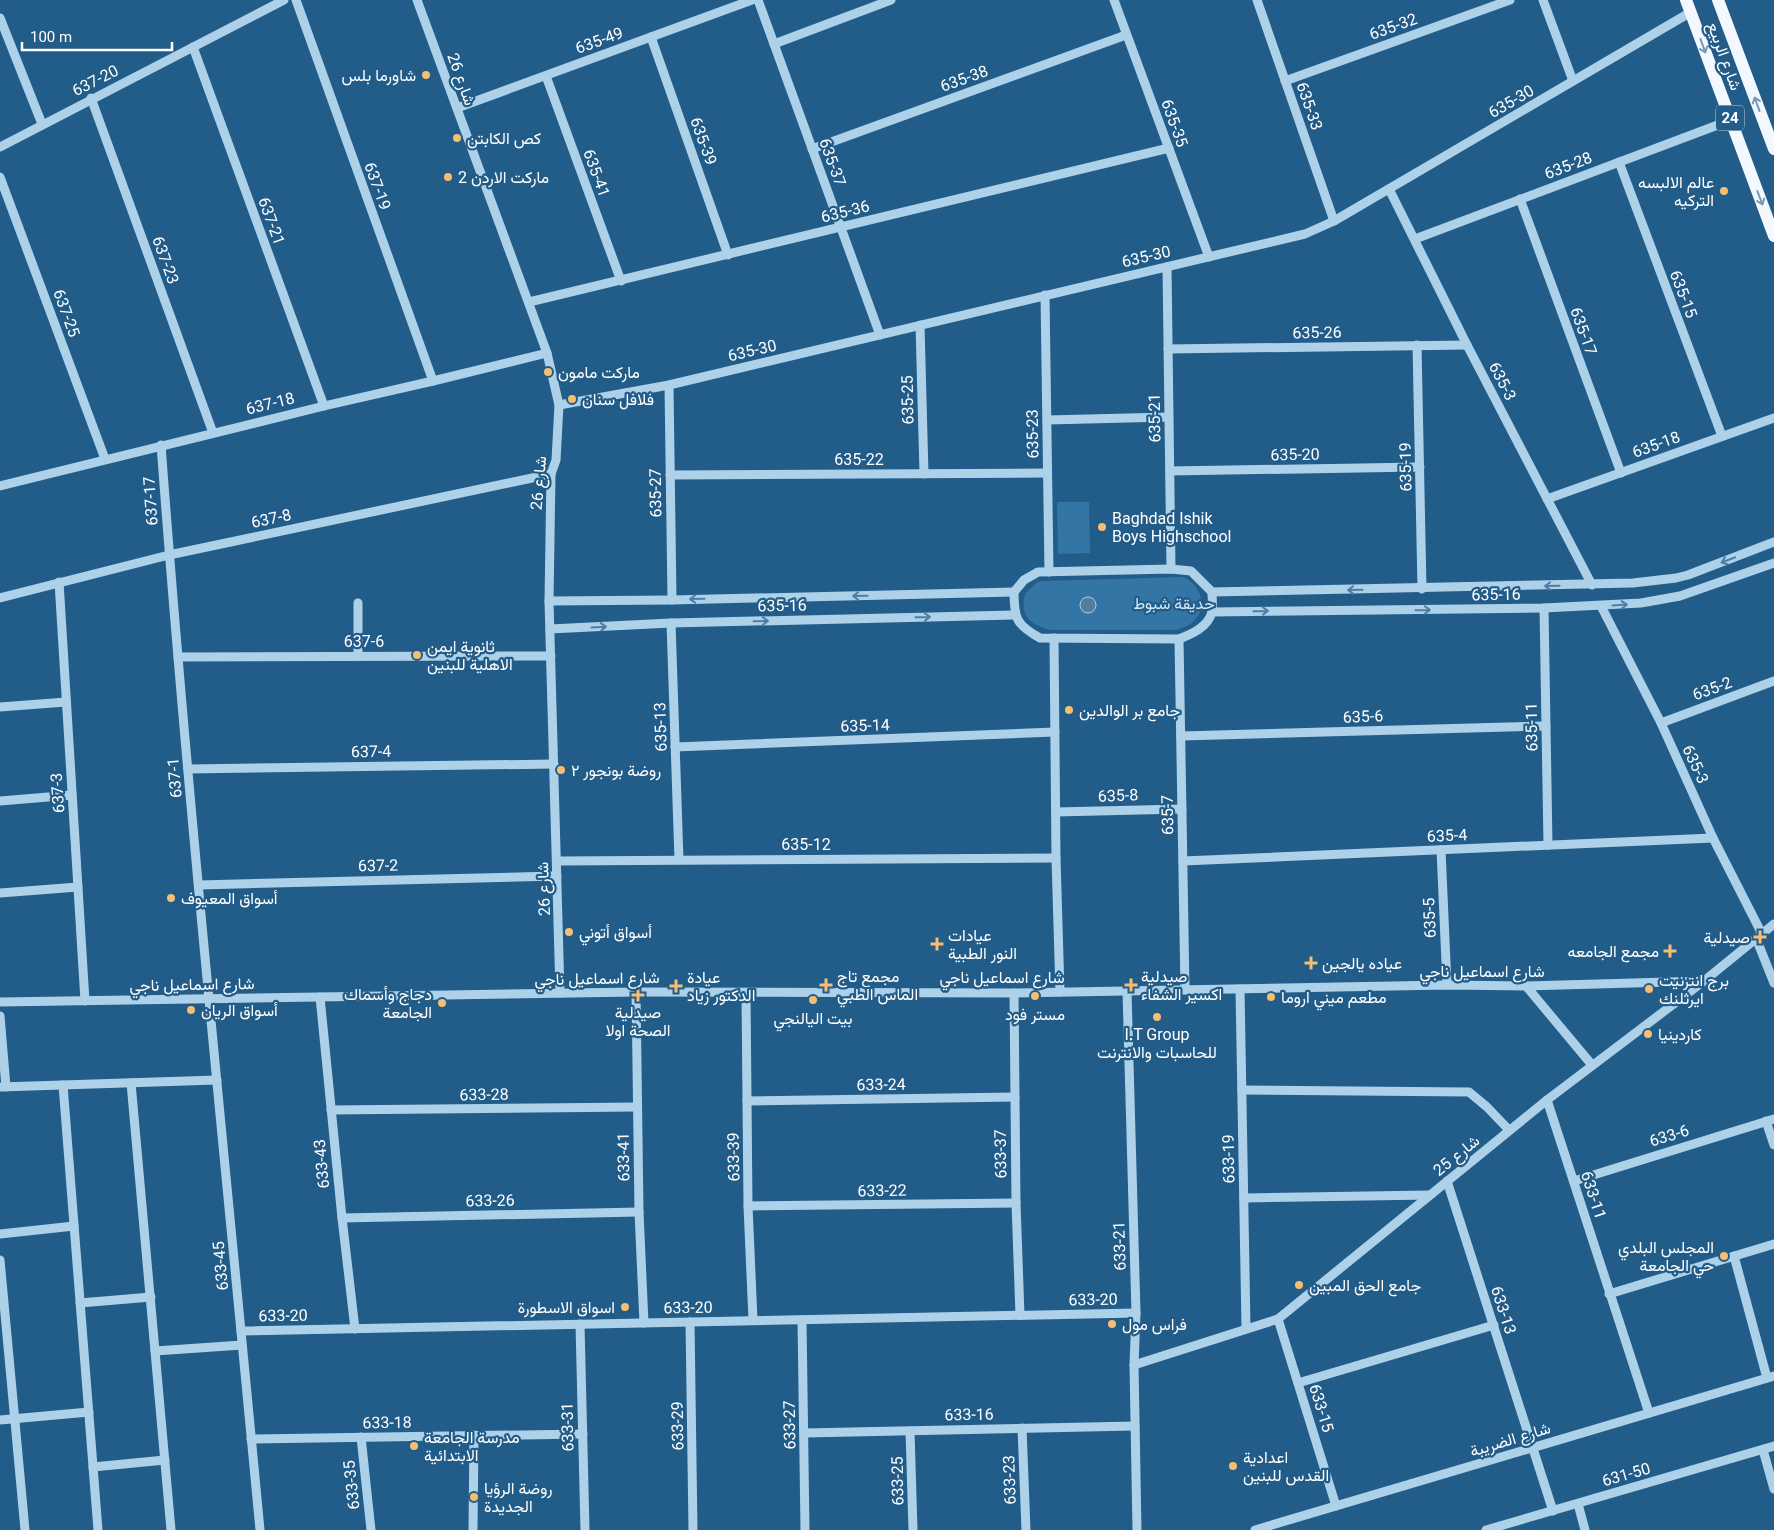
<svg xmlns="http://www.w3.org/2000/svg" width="1774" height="1530" viewBox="0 0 1774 1530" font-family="Roboto,Vazirmatn,sans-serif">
  <rect width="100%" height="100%" fill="#225c89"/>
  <!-- green -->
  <g fill="#3375a4">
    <polygon points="1057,502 1089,502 1090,553 1058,554"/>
    <path d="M1183,577C1198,582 1208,604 1197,617C1192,625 1185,627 1176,630H1050C1029,624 1020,616 1025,594L1036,583L1042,581Z"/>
  </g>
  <!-- water -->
  <circle fill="#557e9c" stroke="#a2cdeb" cx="1088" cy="605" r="8"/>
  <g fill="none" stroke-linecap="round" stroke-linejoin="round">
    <!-- minor -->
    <g stroke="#aed1ea" stroke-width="9">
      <polyline points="296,0 433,381"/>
      <polyline points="417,0 547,353 559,405 556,460 551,474 549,601 560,993"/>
      <polyline points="758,0 880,335"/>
      <polyline points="1114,0 1209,257"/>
      <polyline points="1257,0 1334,221"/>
      <polyline points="1543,0 1573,81"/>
      <polyline points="0,18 42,124"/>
      <polyline points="651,37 728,255"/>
      <polyline points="774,44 891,0"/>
      <polyline points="193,47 324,406"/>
      <polyline points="546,76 621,281"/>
      <polyline points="1285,81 1510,0"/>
      <polyline points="91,98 213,433"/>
      <polyline points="457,108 752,0"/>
      <polyline points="0,147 284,0"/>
      <polyline points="812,149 1126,35"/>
      <polyline points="1619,162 1722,436"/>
      <polyline points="0,177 105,459"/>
      <polyline points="1389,189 1467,345 1592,585"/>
      <polyline points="1520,199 1621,473"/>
      <polyline points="1415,239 1731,120"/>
      <polyline points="1167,267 1171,569"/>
      <polyline points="1045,295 1049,572"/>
      <polyline points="529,302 1169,148"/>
      <polyline points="920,325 924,474"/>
      <polyline points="1417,345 1422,589"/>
      <polyline points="1168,349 1467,345"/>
      <polyline points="669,385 672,600"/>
      <polyline points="559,405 669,385 1305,234 1334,221 1691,12"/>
      <polyline points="1047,420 1169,417"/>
      <path d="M161,445C188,807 226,1169 260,1530"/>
      <polyline points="1170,471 1420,467"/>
      <polyline points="670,475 1047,473"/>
      <polyline points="0,486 324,406 433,381 547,353"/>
      <polyline points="1547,499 1774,418"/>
      <path d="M1171,569L1191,571L1212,592C1212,598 1213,606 1212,612C1208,627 1192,634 1179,639L1040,638C1016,625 1014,618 1014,592L1024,580L1038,572Z"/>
      <polyline points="59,582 85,1001"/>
      <polyline points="1212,592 1633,583 1676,578 1688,575 1774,542"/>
      <polyline points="0,598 169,555 551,474"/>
      <polyline points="549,601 672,600 1014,592"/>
      <polyline points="1601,606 1661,723 1713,838 1762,934"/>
      <polyline points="1544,608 1548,845"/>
      <polyline points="1212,612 1544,608 1641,603 1680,596 1774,563"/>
      <polyline points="671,623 679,860"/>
      <polyline points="550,629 671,623 1014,615"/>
      <polyline points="1054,638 1056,858 1060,992"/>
      <polyline points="1179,639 1185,990"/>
      <polyline points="358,656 358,603"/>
      <polyline points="178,657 551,656"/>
      <polyline points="0,707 66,702"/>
      <polyline points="1661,723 1774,681"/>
      <polyline points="1181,736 1546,726"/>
      <polyline points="675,747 1055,732"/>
      <polyline points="188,769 554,764"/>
      <polyline points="0,801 72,795"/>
      <polyline points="1056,812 1182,809"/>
      <polyline points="1441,850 1447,985"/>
      <polyline points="557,861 1056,858"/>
      <polyline points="1183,861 1713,838"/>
      <polyline points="199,885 557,876"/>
      <polyline points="0,893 78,887"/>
      <polyline points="1756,938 1774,983"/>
      <polyline points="1526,986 1592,1065"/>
      <polyline points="1240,989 1246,1328"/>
      <polyline points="1127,991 1136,1313 1134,1365 1137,1530"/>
      <polyline points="636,992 639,1212 644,1323"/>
      <polyline points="746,993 748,1206 753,1320"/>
      <polyline points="1014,993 1016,1203 1020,1315"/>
      <polyline points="320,997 342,1218 355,1329"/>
      <polyline points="0,1002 636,992 1014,993 1447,985 1526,986 1704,981"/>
      <polyline points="0,1016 6,1087"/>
      <polyline points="131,1083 171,1530"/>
      <polyline points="63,1085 98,1530"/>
      <polyline points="0,1087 217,1080"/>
      <polyline points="1242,1090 1469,1092 1487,1107 1509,1130"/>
      <polyline points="1547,1100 1649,1413"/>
      <polyline points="747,1101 1015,1097"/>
      <polyline points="331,1110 637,1107"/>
      <polyline points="1766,1121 1774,1145"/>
      <polyline points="1447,1181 1553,1511"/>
      <polyline points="1574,1181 1774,1119"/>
      <polyline points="1244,1198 1430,1195"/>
      <polyline points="748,1206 1016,1203"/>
      <polyline points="342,1218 639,1212"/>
      <polyline points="0,1234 74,1226"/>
      <polyline points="1734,1256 1767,1378"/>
      <polyline points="0,1260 25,1530"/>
      <polyline points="1609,1294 1774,1244"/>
      <polyline points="80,1303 151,1297"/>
      <polyline points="1278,1319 1336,1506"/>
      <polyline points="802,1320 805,1530"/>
      <polyline points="690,1322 693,1530"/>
      <polyline points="580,1324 585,1530"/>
      <polyline points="241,1331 1136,1313"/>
      <polyline points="155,1351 242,1345"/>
      <polyline points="1134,1365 1278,1319 1547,1100 1704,981 1774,924"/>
      <polyline points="1298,1383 1494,1325"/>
      <polyline points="0,1420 89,1412"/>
      <polyline points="1022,1428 1026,1530"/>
      <polyline points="910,1431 913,1530"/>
      <polyline points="804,1433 1135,1426"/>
      <polyline points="361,1437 371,1530"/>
      <polyline points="251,1439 583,1434"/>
      <polyline points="1763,1450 1774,1489"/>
      <polyline points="93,1467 165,1460"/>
      <polyline points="1578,1504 1585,1530"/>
      <polyline points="473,1530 474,1435"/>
      <polyline points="1255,1530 1774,1376"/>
      <polyline points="1486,1530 1774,1446"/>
    </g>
    <!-- major -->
    <g stroke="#f2f8fe" stroke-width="12">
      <polyline points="1686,0 1774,236"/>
      <polyline points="1718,0 1774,149"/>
    </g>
  </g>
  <!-- one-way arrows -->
  <defs><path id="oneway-shaft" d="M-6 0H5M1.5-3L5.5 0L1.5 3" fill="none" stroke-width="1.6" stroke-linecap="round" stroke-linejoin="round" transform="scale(1.25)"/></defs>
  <g stroke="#759ab8">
    <use href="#oneway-shaft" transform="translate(1703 46) rotate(70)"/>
    <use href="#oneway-shaft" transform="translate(1757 104) rotate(-110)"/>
    <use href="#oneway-shaft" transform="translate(1760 198) rotate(69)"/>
  </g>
  <g stroke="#4c7fa6">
    <use href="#oneway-shaft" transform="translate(1728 560) rotate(159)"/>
    <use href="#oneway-shaft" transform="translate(1552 586) rotate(179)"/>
    <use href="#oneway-shaft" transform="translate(1355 590) rotate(179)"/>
    <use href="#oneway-shaft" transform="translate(860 596) rotate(179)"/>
    <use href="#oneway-shaft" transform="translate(697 599) rotate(179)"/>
    <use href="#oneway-shaft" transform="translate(1620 605) rotate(-4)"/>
    <use href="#oneway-shaft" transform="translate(1423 610) rotate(-1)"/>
    <use href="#oneway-shaft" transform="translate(1261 611) rotate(-1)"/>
    <use href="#oneway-shaft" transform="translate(923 617) rotate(-1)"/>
    <use href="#oneway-shaft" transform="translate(761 621) rotate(-1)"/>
    <use href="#oneway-shaft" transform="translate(599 627) rotate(-3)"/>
  </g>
  <!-- markers -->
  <g fill="#f6be70" stroke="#225c89" stroke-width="2">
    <circle cx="426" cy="75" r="5"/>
    <circle cx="457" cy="138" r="5"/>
    <circle cx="448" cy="177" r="5"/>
    <circle cx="1724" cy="191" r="5"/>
    <circle cx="548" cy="372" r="5"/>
    <circle cx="572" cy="399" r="5"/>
    <circle cx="1102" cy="527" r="5"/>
    <circle cx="417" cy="655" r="5"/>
    <circle cx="1069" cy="710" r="5"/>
    <circle cx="561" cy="770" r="5"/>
    <circle cx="171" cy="898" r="5"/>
    <circle cx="569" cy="932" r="5"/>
    <path d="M1757.5 929.5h5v5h5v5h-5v5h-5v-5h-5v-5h5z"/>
    <path d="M934.5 936.5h5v5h5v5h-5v5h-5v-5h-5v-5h5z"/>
    <path d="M1667.5 943.5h5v5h5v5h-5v5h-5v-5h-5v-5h5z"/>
    <path d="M1308.5 955.5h5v5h5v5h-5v5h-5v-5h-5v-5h5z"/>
    <path d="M823.5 977.5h5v5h5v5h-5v5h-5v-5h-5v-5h5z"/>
    <path d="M1128.5 977.5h5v5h5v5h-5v5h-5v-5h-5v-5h5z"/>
    <path d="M673.5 978.5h5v5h5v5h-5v5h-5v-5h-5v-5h5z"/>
    <circle cx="1649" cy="989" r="5"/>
    <path d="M635.5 987.5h5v5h5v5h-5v5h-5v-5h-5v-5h5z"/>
    <circle cx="1035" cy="996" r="5"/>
    <circle cx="1271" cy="997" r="5"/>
    <circle cx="813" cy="1000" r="5"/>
    <circle cx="442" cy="1003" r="5"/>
    <circle cx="191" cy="1010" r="5"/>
    <circle cx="1157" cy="1017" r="5"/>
    <circle cx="1648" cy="1034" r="5"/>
    <circle cx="1724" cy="1256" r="5"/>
    <circle cx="1299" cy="1285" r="5"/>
    <circle cx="625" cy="1307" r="5"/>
    <circle cx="1112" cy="1324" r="5"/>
    <circle cx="414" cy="1446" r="5"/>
    <circle cx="1233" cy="1466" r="5"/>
    <circle cx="474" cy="1497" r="5"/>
  </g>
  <g text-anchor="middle" stroke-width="4.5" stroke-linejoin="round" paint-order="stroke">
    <!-- shield labels -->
    <rect fill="#225c89" stroke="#bdcedc" stroke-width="1" x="1716" y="105.5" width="28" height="25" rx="4"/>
    <g font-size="15" font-weight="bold" fill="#fff">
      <text x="1730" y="123">24</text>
    </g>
    <!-- street labels -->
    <g font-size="16" fill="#fff" stroke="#225c89">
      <text transform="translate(1393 26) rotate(-20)" y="6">635-32</text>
      <text transform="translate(599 40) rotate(-20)" y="6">635-49</text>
      <text transform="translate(1725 56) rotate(70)" y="6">شارع الربيع</text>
      <text transform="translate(964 78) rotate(-20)" y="6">635-38</text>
      <text transform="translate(462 79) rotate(70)" y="6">شارع 26</text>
      <text transform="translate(95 80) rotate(-27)" y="6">637-20</text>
      <text transform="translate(1511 101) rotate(-30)" y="6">635-30</text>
      <text transform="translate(1310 106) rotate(71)" y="6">635-33</text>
      <text transform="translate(1175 123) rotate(70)" y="6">635-35</text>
      <text transform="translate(704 141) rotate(70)" y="6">635-39</text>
      <text transform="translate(833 162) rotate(70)" y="6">635-37</text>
      <text transform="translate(1568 165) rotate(-21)" y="6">635-28</text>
      <text transform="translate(597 173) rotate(70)" y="6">635-41</text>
      <text transform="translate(378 186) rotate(70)" y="6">637-19</text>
      <text transform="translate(845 211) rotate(-14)" y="6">635-36</text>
      <text transform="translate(272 221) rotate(70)" y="6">637-21</text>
      <text transform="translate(1146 256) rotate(-13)" y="6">635-30</text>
      <text transform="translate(166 260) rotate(70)" y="6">637-23</text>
      <text transform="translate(1684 294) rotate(69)" y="6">635-15</text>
      <text transform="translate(67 313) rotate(70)" y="6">637-25</text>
      <text transform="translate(1584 331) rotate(70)" y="6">635-17</text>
      <text transform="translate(1317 332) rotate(-1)" y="6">635-26</text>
      <text transform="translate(752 350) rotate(-13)" y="6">635-30</text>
      <text transform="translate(1503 381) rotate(63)" y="6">635-3</text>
      <text transform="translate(907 400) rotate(-91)" y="6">635-25</text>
      <text transform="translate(270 403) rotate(-14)" y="6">637-18</text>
      <text transform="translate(1154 418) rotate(-91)" y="6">635-21</text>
      <text transform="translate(1032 434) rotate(-91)" y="6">635-23</text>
      <text transform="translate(1656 444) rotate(-20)" y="6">635-18</text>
      <text transform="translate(1295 454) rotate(-1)" y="6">635-20</text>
      <text x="859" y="465">635-22</text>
      <text transform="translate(1405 467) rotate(-91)" y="6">635-19</text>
      <text transform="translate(538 483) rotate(-85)" y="6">شارع 26</text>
      <text transform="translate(655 493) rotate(-91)" y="6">635-27</text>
      <text transform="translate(150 501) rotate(-94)" y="6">637-17</text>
      <text transform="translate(271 518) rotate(-12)" y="6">637-8</text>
      <text transform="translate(1496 594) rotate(-1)" y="6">635-16</text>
      <text transform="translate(782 605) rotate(-1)" y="6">635-16</text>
      <text x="364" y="647">637-6</text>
      <text transform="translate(1712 688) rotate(-20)" y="6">635-2</text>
      <text transform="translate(1363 716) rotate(-2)" y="6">635-6</text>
      <text transform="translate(865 725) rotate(-2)" y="6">635-14</text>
      <text transform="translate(660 727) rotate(-92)" y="6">635-13</text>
      <text transform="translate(1531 727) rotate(-91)" y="6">635-11</text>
      <text transform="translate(371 751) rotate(-1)" y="6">637-4</text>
      <text transform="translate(1696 764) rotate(65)" y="6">635-3</text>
      <text transform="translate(174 778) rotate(-95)" y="6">637-1</text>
      <text transform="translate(57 793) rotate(-94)" y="6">637-3</text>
      <text transform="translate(1118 795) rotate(-2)" y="6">635-8</text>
      <text transform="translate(1167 815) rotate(-91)" y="6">635-7</text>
      <text transform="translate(1447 835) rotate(-2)" y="6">635-4</text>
      <text x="806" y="850">635-12</text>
      <text transform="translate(378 865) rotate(-1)" y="6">637-2</text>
      <text transform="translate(543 889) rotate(-92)" y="6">شارع 26</text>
      <text transform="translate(1429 918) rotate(-92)" y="6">635-5</text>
      <text x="1482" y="977">شارع اسماعيل ناجي</text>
      <text x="1002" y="983">شارع اسماعيل ناجي</text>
      <text transform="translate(597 978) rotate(-1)" y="6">شارع اسماعيل ناجي</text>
      <text transform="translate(192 984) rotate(-1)" y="6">شارع اسماعيل ناجي</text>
      <text transform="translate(881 1084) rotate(-1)" y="6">633-24</text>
      <text transform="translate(484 1094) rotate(-1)" y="6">633-28</text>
      <text transform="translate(1669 1135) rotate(-17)" y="6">633-6</text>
      <text transform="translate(1000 1154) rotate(-91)" y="6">633-37</text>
      <text transform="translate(1456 1155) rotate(-39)" y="6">شارع 25</text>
      <text transform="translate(623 1157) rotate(-91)" y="6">633-41</text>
      <text transform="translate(733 1157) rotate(-91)" y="6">633-39</text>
      <text transform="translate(1228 1159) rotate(-91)" y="6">633-19</text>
      <text transform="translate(321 1164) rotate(-95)" y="6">633-43</text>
      <text transform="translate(882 1190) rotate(-1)" y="6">633-22</text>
      <text transform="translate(1594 1195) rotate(72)" y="6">633-11</text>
      <text transform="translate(490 1200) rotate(-1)" y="6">633-26</text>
      <text transform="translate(1119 1246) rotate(-92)" y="6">633-21</text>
      <text transform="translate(220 1266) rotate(-95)" y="6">633-45</text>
      <text transform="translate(1093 1299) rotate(-1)" y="6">633-20</text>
      <text transform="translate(688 1307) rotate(-1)" y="6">633-20</text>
      <text transform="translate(1504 1310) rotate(72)" y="6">633-13</text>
      <text transform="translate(283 1315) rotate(-1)" y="6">633-20</text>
      <text transform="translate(1322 1408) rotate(73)" y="6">633-15</text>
      <text transform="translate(969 1414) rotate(-1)" y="6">633-16</text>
      <text transform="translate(387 1422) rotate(-1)" y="6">633-18</text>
      <text transform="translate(789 1425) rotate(-91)" y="6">633-27</text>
      <text transform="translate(677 1426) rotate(-91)" y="6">633-29</text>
      <text transform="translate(567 1427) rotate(-91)" y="6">633-31</text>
      <text transform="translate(1510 1439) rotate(-17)" y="6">شارع الضريبة</text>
      <text transform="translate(1626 1474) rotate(-16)" y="6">631-50</text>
      <text transform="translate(1009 1480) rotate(-92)" y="6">633-23</text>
      <text transform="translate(897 1481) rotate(-91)" y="6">633-25</text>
      <text transform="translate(351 1485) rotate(-96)" y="6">633-35</text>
    </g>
    <!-- poi labels -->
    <g font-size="16" fill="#fff" stroke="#225c89" text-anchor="start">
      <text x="416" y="81" text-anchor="end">شاورما بلس</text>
      <text x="467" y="144">كص الكابتن</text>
      <text x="458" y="183">ماركت الاردن 2</text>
      <text x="1714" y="188" text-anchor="end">عالم الالبسه<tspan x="1714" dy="18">التركيه</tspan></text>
      <text x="558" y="378">ماركت مامون</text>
      <text x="582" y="405">فلافل سنان</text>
      <text x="1112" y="524">Baghdad Ishik<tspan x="1112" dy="18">Boys Highschool</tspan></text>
      <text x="427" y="652">ثانوية ايمن<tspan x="427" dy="18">الاهلية للبنين</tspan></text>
      <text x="1079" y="716">جامع بر الوالدين</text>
      <text x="571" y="776">روضة بونجور ٢</text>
      <text x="181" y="904">أسواق المعيوف</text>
      <text x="579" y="938">أسواق أتوني</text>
      <text x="948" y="941">عيادات<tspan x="948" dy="18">النور الطبية</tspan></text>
      <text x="1750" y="943" text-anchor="end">صيدلية</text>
      <text x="1659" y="957" text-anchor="end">مجمع الجامعه</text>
      <text x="1322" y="969">عياده يالجين</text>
      <text x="837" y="982">مجمع تاج<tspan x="837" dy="18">الماس الطبي</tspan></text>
      <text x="1141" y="982">صيدلية<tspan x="1141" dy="18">اكسير الشفاء</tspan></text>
      <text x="687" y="983">عيادة<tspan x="687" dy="18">الدكتور زياد</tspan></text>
      <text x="1659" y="986">برج انترنيت<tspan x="1659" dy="18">ايرثلنك</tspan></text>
      <text x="432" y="1000" text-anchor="end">دجاج وأسماك<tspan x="432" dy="18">الجامعة</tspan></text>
      <text x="1281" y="1003">مطعم ميني اروما</text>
      <text x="201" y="1016">أسواق الريان</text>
      <text x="638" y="1018" text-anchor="middle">صيدلية<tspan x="638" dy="18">الصحة اولا</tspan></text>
      <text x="1035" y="1020" text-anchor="middle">مستر فود</text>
      <text x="813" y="1024" text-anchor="middle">بيت اليالنجي</text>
      <text x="1157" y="1040" text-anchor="middle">I.T Group<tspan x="1157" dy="18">للحاسبات والانترنت</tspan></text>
      <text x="1658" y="1040">كاردينيا</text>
      <text x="1714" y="1253" text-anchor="end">المجلس البلدي<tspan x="1714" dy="18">حي الجامعة</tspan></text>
      <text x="1309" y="1291">جامع الحق المبين</text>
      <text x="615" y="1313" text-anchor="end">اسواق الاسطورة</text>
      <text x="1122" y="1330">فراس مول</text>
      <text x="424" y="1443">مدرسة الجامعة<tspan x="424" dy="18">الابتدائية</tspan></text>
      <text x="1243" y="1463">اعدادية<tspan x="1243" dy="18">القدس للبنين</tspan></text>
      <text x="484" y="1494">روضة الرؤيا<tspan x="484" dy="18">الجديدة</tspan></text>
    </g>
    <!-- park labels -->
    <g font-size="16" fill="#d3e8f8" stroke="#225c89">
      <text x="1174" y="609">حديقة شبوط</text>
    </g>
  </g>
  <!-- scale -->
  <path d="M22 42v8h150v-8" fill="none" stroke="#ffffff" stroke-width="2.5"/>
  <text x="30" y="42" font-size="15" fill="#ffffff" stroke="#225c89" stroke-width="4" paint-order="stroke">100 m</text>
</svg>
